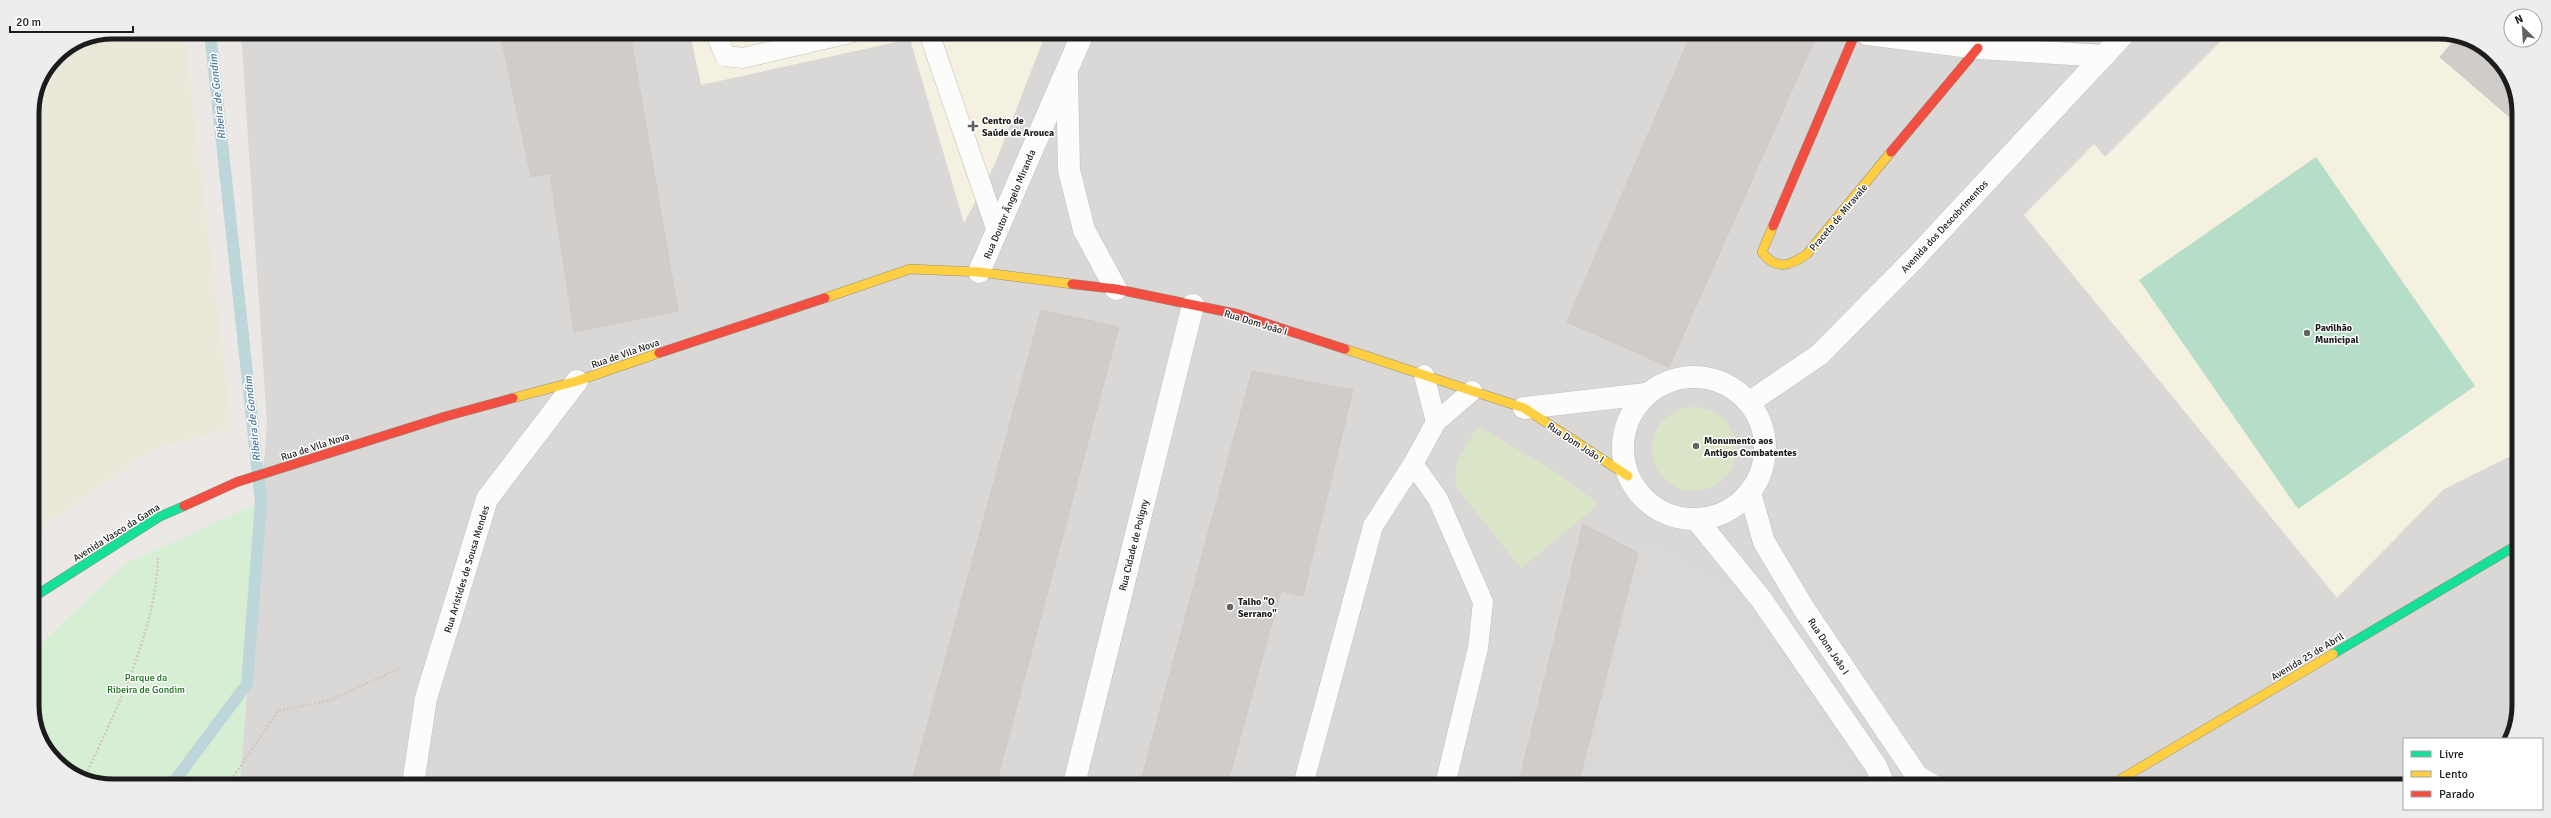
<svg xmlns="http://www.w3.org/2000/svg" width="2551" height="818" viewBox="0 0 2551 818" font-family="Signika,sans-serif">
  <rect width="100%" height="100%" fill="#ebe8e5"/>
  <!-- residential -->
  <polygon fill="#dad8d7" points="241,32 2459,35 2499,60 2519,107 2516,726 2508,739 2404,739 2404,786 240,783 267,423"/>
  <!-- education -->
  <g fill="#f4f1e1">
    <polygon points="690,33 1046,33 994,166 964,223 910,39 701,85"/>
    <polygon points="2227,35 2459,35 2499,60 2519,107 2517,453 2444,489 2337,598 2024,215 2094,144 2105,157"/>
  </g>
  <!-- farmland -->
  <polygon fill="#eae9d9" points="113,32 184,32 232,428 151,450 50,522 32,538 32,113 38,82 56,56 82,38"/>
  <!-- grass -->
  <g fill="#dae5c7">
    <circle cx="1694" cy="449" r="42"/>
    <polygon points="1478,426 1557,473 1599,504 1521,568 1455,486 1457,462"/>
  </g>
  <!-- park -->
  <polygon fill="#d6eed3" points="261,502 240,783 92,783 49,754 32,711 32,652 125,564"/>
  <!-- pitch -->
  <polygon fill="#b5ddc8" points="2316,157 2475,386 2298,509 2139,280"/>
  <!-- parking -->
  <polygon fill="#dbd9d8" points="1647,541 1733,593 1862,785 1586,785"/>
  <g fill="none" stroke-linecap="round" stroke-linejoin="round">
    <!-- stream -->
    <polyline stroke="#bcd6da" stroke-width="12" points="173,783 247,684 261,502 210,32"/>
  </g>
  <!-- building -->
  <g fill="#d0ccca" stroke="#cecac7">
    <polygon points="500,32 630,33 678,311 574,332 550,174 531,177"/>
    <polygon points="1691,34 1817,34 1669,367 1567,322"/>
    <polygon points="2459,35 2499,60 2519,107 2519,125 2440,57"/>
    <polygon points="1041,310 1119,327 996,784 911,784"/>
    <polygon points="1252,371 1353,390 1303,596 1281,591 1227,785 1140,784"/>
    <polygon points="1583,524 1638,553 1578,785 1518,785"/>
  </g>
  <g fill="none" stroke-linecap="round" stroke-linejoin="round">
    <!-- lane casing -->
    <g stroke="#c0bfbd" stroke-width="21">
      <g id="lane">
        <polyline points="716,33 725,56 743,58 850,33"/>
        <polyline points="929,33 997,231"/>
        <polyline points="1424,375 1436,422"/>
        <polyline points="1413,464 1438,499 1483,602 1478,648 1445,785"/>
        <polyline points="1303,785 1373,526 1413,464 1436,422 1472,391"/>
      </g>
    </g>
    <!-- street casing -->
    <g stroke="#c0bfbd" stroke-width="23">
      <g id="street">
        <polyline points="1867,34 1978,48 2104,56"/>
        <polyline points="1067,77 1069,170 1084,230 1116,289"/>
        <polyline points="979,272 1083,33"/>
        <circle cx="1694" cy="448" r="71"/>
        <polyline points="1750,402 1819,355 1914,259 2124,34"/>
        <polyline points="1524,408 1646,394"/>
        <polyline points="1750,493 1764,542 1804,609 1917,776 1932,785"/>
        <polyline points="1696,519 1761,599 1876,766 1884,785"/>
        <polyline points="413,784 426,698 487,499 577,381"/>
        <polyline points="1074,784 1193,305"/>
      </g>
    </g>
    <!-- fast casing -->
    <g stroke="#92927f" stroke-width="10">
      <g id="fast">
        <polyline points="32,598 159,517 184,506"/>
        <polyline points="2333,654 2517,545"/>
      </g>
    </g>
    <!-- slow casing -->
    <g stroke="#92927f" stroke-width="10">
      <g id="slow">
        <path d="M1773,226L1762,252C1776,271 1790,266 1807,254L1891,152"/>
        <polyline points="825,298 910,269 979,272 1072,284"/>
        <polyline points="1345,349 1524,408 1628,476"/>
        <polyline points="513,398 577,381 659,353"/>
        <polyline points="2109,786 2333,654"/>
      </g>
    </g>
    <!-- jam casing -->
    <g stroke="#92927f" stroke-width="10">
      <g id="jam">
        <polyline points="1891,152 1978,48"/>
        <polyline points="1773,226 1855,34"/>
        <polyline points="1072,284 1116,289 1237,314 1345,349"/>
        <polyline points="659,353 825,298"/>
        <polyline points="184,506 237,482 447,416 513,398"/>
      </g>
    </g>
    <!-- path -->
    <g stroke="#d4c7c6" stroke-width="2.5" stroke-dasharray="2 2" stroke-linecap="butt">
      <path d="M84,778C116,711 156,631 158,557"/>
      <polyline points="229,783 278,711 331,700 400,668"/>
    </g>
    <!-- lane -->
    <use href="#lane" stroke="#fcfcfb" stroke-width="20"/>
    <!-- street -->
    <use href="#street" stroke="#fcfcfb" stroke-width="22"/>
    <!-- fast -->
    <use href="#fast" stroke="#16e098" stroke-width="9"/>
    <!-- slow -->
    <use href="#slow" stroke="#ffcf43" stroke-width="9"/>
    <!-- jam -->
    <use href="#jam" stroke="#f24e42" stroke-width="9"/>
  </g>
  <!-- markers -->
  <g fill="#646362" stroke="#fff" stroke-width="1.5">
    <path d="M971 120h4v4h4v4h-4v4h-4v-4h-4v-4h4z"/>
    <circle cx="2307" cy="333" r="4"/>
    <circle cx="1696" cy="446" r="4"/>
    <circle cx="1230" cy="607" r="4"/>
  </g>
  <g text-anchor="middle" stroke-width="3" stroke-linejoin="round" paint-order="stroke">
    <!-- poi labels -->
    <g font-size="10" font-weight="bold" fill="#1c1c1c" stroke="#fff" text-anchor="start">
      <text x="982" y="124">Centro de<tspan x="982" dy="12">Saúde de Arouca</tspan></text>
      <text x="2315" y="331">Pavilhão<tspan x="2315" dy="12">Municipal</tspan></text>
      <text x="1704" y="444">Monumento aos<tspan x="1704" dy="12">Antigos Combatentes</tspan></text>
      <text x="1238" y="605">Talho "O<tspan x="1238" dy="12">Serrano"</tspan></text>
    </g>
    <!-- street labels -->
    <g font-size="10" fill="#1c1c1c" stroke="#fff">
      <text transform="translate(1009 204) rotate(-67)" y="4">Rua Doutor Ângelo Miranda</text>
      <text transform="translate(1838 217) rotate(-50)" y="4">Praceta de Miravale</text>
      <text transform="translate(1944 226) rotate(-47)" y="4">Avenida dos Descobrimentos</text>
      <text transform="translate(1256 322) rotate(17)" y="4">Rua Dom João I</text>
      <text transform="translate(625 353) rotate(-19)" y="4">Rua de Vila Nova</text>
      <text transform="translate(1576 442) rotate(33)" y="4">Rua Dom João I</text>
      <text transform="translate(315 446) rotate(-18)" y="4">Rua de Vila Nova</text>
      <text transform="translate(116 532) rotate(-32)" y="4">Avenida Vasco da Gama</text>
      <text transform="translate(1133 545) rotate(-76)" y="4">Rua Cidade de Poligny</text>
      <text transform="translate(466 569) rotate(-73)" y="4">Rua Aristides de Sousa Mendes</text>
      <text transform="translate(1829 646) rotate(56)" y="4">Rua Dom João I</text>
      <text transform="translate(2307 656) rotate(-31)" y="4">Avenida 25 de Abril</text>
    </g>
    <!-- park labels -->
    <g font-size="10" fill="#166f17" stroke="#fff">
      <text x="146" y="681">Parque da<tspan x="146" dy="12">Ribeira de Gondim</tspan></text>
    </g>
    <!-- water labels -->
    <g font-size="11" font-style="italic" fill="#507a9b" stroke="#fff">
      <text transform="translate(217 97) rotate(-96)" y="4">Ribeira de Gondim</text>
      <text transform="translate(252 419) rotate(-96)" y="4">Ribeira de Gondim</text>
    </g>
  </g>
  <!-- crop -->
  <path d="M0 0H2551V818H0ZM113 39H2438A74 74 0 0 1 2512 113V705A74 74 0 0 1 2438 779H113A74 74 0 0 1 39 705V113A74 74 0 0 1 113 39Z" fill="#ededed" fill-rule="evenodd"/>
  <path fill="none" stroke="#1c1c1c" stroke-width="5" d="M113 39H2438A74 74 0 0 1 2512 113V705A74 74 0 0 1 2438 779H113A74 74 0 0 1 39 705V113A74 74 0 0 1 113 39Z"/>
  <!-- legend -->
  <rect x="2403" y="738" width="140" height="72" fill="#ffffff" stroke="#a4a4a4"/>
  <rect x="2411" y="751" width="20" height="6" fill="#16e098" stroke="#a4a4a4"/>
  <text x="2439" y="758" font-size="12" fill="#1c1c1c">Livre</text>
  <rect x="2411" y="771" width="20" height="6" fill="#ffcf43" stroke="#a4a4a4"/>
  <text x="2439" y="778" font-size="12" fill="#1c1c1c">Lento</text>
  <rect x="2411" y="791" width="20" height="6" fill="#f24e42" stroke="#a4a4a4"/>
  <text x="2439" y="798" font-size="12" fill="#1c1c1c">Parado</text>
  <!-- north arrow -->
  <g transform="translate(2523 28) rotate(335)"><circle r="19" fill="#ffffff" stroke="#a4a4a4"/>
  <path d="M0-3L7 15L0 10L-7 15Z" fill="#646362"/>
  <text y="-6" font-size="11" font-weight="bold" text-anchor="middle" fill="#1c1c1c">N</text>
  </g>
  <!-- scale -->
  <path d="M10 26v6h123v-6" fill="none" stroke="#1c1c1c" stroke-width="2"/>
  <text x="16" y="26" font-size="12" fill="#1c1c1c" stroke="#ffffff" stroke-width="3" paint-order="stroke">20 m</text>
</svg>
